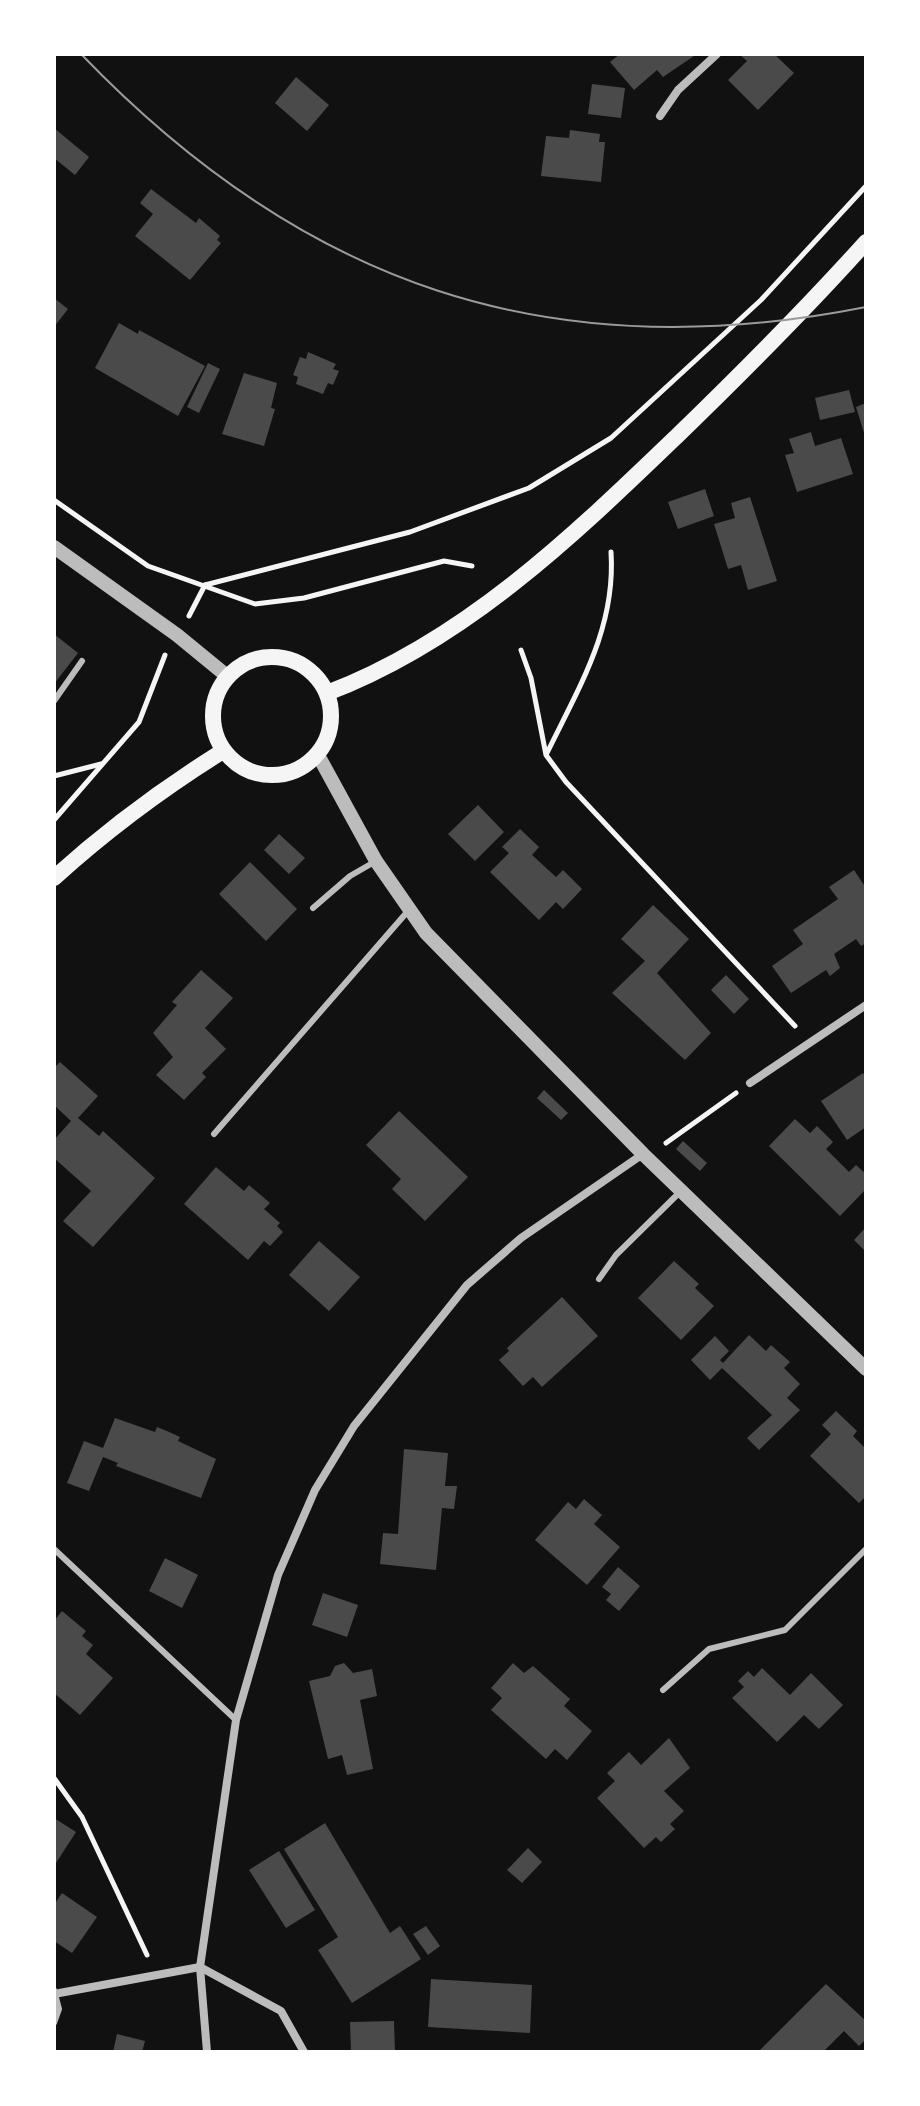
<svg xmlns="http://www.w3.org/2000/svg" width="920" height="2106" viewBox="0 0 920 2106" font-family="'Sofia Sans Condensed',sans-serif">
  <rect width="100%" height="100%" fill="#111"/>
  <!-- building -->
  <g fill="#4a4a4a">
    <polygon points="620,54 697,54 663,77 657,70 634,90 610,62"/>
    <polygon points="739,54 774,54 794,73 758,110 728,80 747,61"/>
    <polygon points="296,77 329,105 307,131 275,103"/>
    <polygon points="592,84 625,88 621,118 588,114"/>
    <polygon points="54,128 89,157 75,175 54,158"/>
    <polygon points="570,130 600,134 599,142 605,142 601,182 541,176 546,136 569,138"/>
    <polygon points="151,189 196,223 199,218 220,236 217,240 221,243 190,280 135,236 153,214 140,203"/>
    <polygon points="54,298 68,309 54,327"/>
    <polygon points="119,323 138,334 139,330 205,366 178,416 95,368"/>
    <polygon points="308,352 336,364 333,369 339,371 333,385 328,383 323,394 296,384 298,377 293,375 300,357 306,359"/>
    <polygon points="208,363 220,369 199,413 187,407"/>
    <polygon points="244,373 277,383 271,408 275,409 264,446 222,434"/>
    <polygon points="849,390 855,412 820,420 815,398"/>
    <polygon points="866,403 866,436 865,436 856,407"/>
    <polygon points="811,432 815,446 841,438 853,474 797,492 785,455 794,453 789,439"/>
    <polygon points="705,489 714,516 678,529 668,502"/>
    <polygon points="750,497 777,581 748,590 741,565 728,569 714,524 735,518 731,503"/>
    <polygon points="54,634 78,653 54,684"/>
    <polygon points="478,805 504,832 475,861 448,834"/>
    <polygon points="520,829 539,847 532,855 556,877 563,870 582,889 563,909 556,902 539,920 490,872 509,853 502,847"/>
    <polygon points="279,834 305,858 289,874 264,850"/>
    <polygon points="250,862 297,909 266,941 219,894"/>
    <polygon points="854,870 866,888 866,943 861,946 856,939 834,954 840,968 830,976 826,970 791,993 772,966 803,944 793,930 838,899 829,887"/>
    <polygon points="653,905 689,939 657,973 711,1033 685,1060 612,993 645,961 621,939"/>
    <polygon points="201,970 233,998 205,1028 226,1049 202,1073 206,1077 184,1100 156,1075 173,1057 153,1033 177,1005 172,1002"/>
    <polygon points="726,975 749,999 734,1014 711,990"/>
    <polygon points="60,1062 98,1096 78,1118 99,1136 103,1131 155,1178 93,1247 63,1221 91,1191 54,1158 54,1140 71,1121 54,1105 54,1068"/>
    <polygon points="863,1073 866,1078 866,1127 847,1140 821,1101"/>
    <polygon points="544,1090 568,1113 561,1120 537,1098"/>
    <polygon points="399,1111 468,1177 425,1221 392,1189 401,1179 366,1145"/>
    <polygon points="795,1119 810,1133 817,1126 833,1142 826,1149 849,1172 856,1165 866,1174 866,1189 840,1216 769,1146"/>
    <polygon points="683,1141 707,1163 700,1171 676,1149"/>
    <polygon points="216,1167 244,1191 249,1185 270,1203 264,1209 280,1223 277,1226 283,1232 270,1246 264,1241 248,1260 184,1204"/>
    <polygon points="866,1227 866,1252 854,1240"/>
    <polygon points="319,1241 360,1277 329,1311 289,1275"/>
    <polygon points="674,1261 699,1284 695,1288 714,1306 681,1340 638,1298"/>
    <polygon points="562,1297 598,1336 542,1387 533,1377 523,1386 499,1360 509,1351 507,1348"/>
    <polygon points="749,1335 766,1351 771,1345 790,1362 784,1368 800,1384 787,1398 800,1410 759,1450 747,1438 772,1415 722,1368 710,1380 691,1360 715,1336 729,1351 720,1360 723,1363"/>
    <polygon points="836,1411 857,1431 853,1436 866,1449 866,1496 859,1503 810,1456 831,1434 822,1425"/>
    <polygon points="115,1418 155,1432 157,1427 167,1431 180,1437 178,1441 216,1459 201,1498 116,1466 118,1463 103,1457 89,1491 67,1483 84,1441 103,1448"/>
    <polygon points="404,1449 448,1453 445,1486 457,1486 454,1509 442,1508 436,1570 380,1564 383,1533 398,1534"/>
    <polygon points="584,1499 602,1515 594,1524 620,1547 587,1585 535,1540 568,1502 576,1509"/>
    <polygon points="165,1558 198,1575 182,1608 149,1591"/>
    <polygon points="618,1567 640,1586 619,1611 606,1600 611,1594 602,1587"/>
    <polygon points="323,1593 358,1605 347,1637 312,1625"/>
    <polygon points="62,1611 86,1631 82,1636 93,1645 86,1654 113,1678 80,1715 54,1693 54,1621"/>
    <polygon points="344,1663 353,1673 372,1669 377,1696 360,1700 373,1769 347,1775 342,1755 328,1759 309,1681 330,1676 335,1666"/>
    <polygon points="513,1663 524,1673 533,1666 570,1699 564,1706 592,1731 567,1760 555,1749 546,1759 491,1710 502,1698 491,1688"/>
    <polygon points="762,1668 790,1695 811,1673 843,1705 819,1729 804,1715 777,1742 732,1698 744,1687 738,1681 748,1671 754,1677"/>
    <polygon points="669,1738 690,1768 664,1791 684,1811 670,1824 675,1829 661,1842 656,1837 644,1848 597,1798 615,1781 607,1773 629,1752 641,1765"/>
    <polygon points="54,1818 76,1832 54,1866"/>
    <polygon points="325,1823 390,1933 400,1926 421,1959 352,2003 318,1950 338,1937 284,1849"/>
    <polygon points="528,1848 542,1862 522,1883 507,1870"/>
    <polygon points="279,1851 315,1910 286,1928 249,1870"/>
    <polygon points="62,1893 97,1917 72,1953 54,1941 54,1905"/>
    <polygon points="426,1926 440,1946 428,1955 413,1934"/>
    <polygon points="431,1979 532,1985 530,2033 428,2027"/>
    <polygon points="826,1984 866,2021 866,2039 859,2046 844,2031 823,2052 758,2052"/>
    <polygon points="394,2021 395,2052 351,2052 350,2022"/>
    <polygon points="117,2034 145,2041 142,2052 113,2052"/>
  </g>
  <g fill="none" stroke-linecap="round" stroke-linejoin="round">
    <!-- path -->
    <g stroke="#f5f5f5" stroke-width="5">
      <polyline points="54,500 148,566 255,604 304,598 444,561 472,566"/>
      <polyline points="205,585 410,532 529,488 611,438 761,300 866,186"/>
      <polyline points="189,616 205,585"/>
      <polyline points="521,650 531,678 546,755 566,782 795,1026"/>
      <path d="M547,753C579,687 616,628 611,552"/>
      <polyline points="54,776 101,764"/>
      <polyline points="54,820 139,722 165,655"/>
      <polyline points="666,1143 736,1093"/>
      <polyline points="54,1778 82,1817 147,1955"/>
    </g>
    <!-- service -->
    <g stroke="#bcbcbc" stroke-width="6">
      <polyline points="54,701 82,661"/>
      <polyline points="313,908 350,876 376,861"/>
      <polyline points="214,1134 408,911"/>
      <polyline points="599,1279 616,1255 681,1191"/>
      <polyline points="54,1549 236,1720"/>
      <polyline points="663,1690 709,1649 785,1630 866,1549"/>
      <polyline points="54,1990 59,2009 54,2023"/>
    </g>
    <!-- minor -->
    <g stroke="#bcbcbc" stroke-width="8">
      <polyline points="660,116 678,90 717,54"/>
      <polyline points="750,1083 866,1005"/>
      <polyline points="200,1967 281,2011 304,2052"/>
      <polyline points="54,1994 200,1967"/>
      <polyline points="207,2052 200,1967 236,1720 278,1575 315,1490 354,1426 467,1285 521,1238 643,1154"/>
    </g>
    <!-- tertiary -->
    <g stroke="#bcbcbc" stroke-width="14">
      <polyline points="54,547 177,635 227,676"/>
      <polyline points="318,755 376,861 426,933 643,1154 866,1369"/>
    </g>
    <!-- secondary -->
    <g stroke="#f5f5f5" stroke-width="16">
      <circle cx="272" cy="716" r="59"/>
      <path d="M327,693C464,641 572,537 676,437C741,374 805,310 866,242"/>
      <path d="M54,878C107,830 162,789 223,751"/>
    </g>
    <!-- tram -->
    <path stroke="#9a9a9a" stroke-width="2" d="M81,54C303,285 549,370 866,307"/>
  </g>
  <!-- border -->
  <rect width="920" height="2106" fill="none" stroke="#ffffff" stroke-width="112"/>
</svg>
